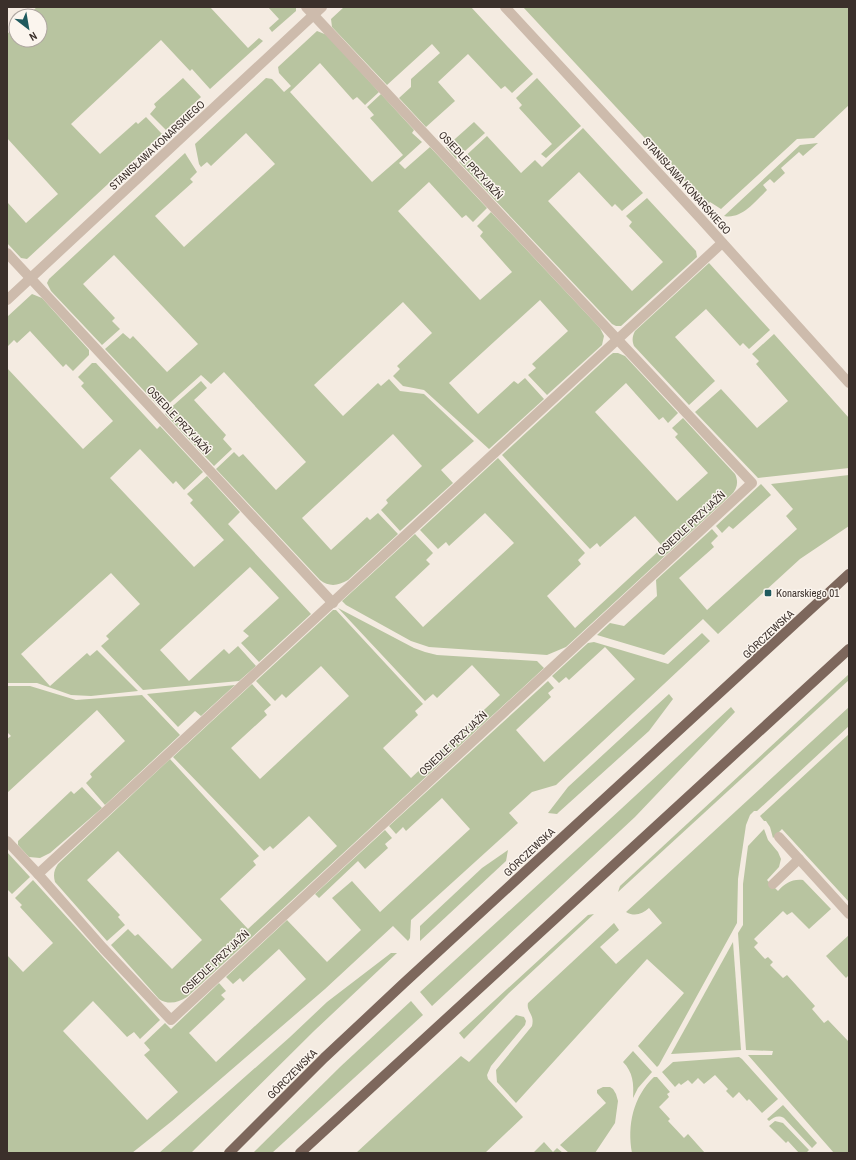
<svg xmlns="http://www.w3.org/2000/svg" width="856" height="1160" viewBox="0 0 856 1160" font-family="'Archivo Narrow',sans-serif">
  <rect width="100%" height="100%" fill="#f4ebe1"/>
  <!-- green -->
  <g fill="#b8c4a0">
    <polygon points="37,7 210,7 248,48 259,38 263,41 210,89 192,69 190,71 161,40 71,124 100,154 136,122 138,124 146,117 162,134 27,259 21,258 7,243 7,204 8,203 26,223 58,194 7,138 7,34 16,26 16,40 40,40 40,16 27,16"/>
    <polygon points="268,7 296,7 296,11 272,32 269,28 279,19"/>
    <polygon points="344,7 471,7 533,74 512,93 505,86 501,89 468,54 438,82 455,101 426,127 399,98 411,87 411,79 440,53 432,44 387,85 332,27 331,19"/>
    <polygon points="523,7 849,7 849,105 814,138 797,139 721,209 710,202 707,205"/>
    <path d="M317,31L327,35L379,92L365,105L357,97L353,100L320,63L290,92L372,182L403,155L370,118L374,115L367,107L381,94L414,130L412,133L422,142L399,163L405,169L430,147L487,208L473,222L466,215L462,218L429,182L398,211L480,300L512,272L480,236L483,232L477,226L491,212L600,328L604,336L602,345L547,395L528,375L536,368L532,364L568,331L540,300L449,383L478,414L514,381L518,384L525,378L544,399L489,449L424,390L403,386L393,376L400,369L397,366L432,333L403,302L314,385L343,416L378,383L381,386L389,379L400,391L424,394L474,441L441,470L453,483L400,531L381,510L388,503L386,500L422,466L393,434L302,518L331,550L367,517L370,520L378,513L398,534L348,580C338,586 329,587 320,580L216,469L234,452L239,457L243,454L276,490L306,462L224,372L211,384L201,375L163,409H161L105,349L123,333L130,339L133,336L167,372L198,344L114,255L83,284L115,318L112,321L120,329L102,345L51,291L47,283L49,279L185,153L197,172L190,179L193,182L155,216L184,247L275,164L246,133L211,166L207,162L201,167L199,164L195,144L266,78L272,79L284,92L291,86L279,73L278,67Z"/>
    <polygon points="183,78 201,97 166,130 150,114 156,107 154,104"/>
    <polygon points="537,78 581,126 546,158 541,154 552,144 519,108 522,105 516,98"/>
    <polygon points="474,122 485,133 456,159 446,147"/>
    <polygon points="583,128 643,193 622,211 615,204 612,207 579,172 548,201 632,291 663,262 629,226 632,222 626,216 647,198 696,251 697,257 621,326 616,326 612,324 459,162 487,136 521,173 535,160 542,167"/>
    <path d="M818,143L803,156L799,152L781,168L785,173L774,183L770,179L763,185L767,190C756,201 741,220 724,216L800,145Z"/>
    <path d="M709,263L770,330L749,349L743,343L740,346L706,309L675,337L715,381L689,405L634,346C632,341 632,337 635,331Z"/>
    <polygon points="32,294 42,298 89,350 89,355 73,371 66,364 63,367 30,331 17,343 14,340 8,346 7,345 7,317"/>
    <polygon points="774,334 849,418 849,468 758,478 695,412 721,389 757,428 788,401 756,364 759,361 752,354"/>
    <path d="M613,353H618L625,356L678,413L668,423L663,417L659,420L626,383L595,412L677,501L708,473L675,437L678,434L672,428L683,418L735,474C739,482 737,489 731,495L566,647L547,655L429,647L411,641L346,605L342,601L415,534L433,553L426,560L430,564L395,597L423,627L514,543L485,513L449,546L446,542L438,549L420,530L498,458L585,553L578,560L581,564L547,596L575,628L663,547L635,516L600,547L597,543L590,549L502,455L609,356Z"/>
    <polygon points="92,363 96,363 157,429 160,426 203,472 184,490 176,481 173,484 140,449 110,478 194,567 224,540 190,503 193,500 187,494 207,476 240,512 228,524 311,614 259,662 241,643 249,636 243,631 279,598 250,567 160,650 189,681 224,649 229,654 238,646 256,666 239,681 143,690 101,646 109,639 106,636 140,604 111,573 21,654 50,686 87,653 90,656 97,650 138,691 91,696 71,695 37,683 7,683 7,368 83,449 113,421 81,386 84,383 78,377"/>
    <polygon points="201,381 207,388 194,400 226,435 223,439 232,449 214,466 165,414 166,412"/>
    <polygon points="849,475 849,526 800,559 718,634 703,619 664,655 597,635 610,623 624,626 657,596 656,580 712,529 718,536 711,543 714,547 679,578 707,610 797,529 786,516 793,509 771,484"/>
    <polygon points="761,484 771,495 733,529 729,526 722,533 716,526"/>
    <path d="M338,608L414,648L425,652L437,655L537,661L544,668L187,997C178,1003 168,1005 159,999L111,945L128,929L135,936L138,934L172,969L202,940L118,851L87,880L120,915L118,917L125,925L107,941L55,882C53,875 54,870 58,864L170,759L259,856L253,861L256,865L220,899L248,929L337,846L309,816L273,849L270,846L264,851L173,757L252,684L271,705L264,711L267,715L231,748L260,779L349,696L321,666L286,698L282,694L275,701L256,681L333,610H336L423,704L415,711L418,715L383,748L411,778L500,695L472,665L437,698L433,694L425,701Z"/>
    <polygon points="702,633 710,641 556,785 532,792 509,813 518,823 411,920 410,938 408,941 393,926 325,989 172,1121 132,1153 7,1153 7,955 23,972 53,943 20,907 22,905 15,898 33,880 160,1020 140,1039 134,1032 127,1037 93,1001 63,1031 147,1120 178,1092 144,1055 150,1050 144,1043 165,1023 171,1029 219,983 226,991 221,995 225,999 189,1033 216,1062 306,979 279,949 243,982 240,978 233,984 226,977 287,920 327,962 361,930 332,898 352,881 380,912 470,829 442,798 406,831 403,827 396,834 389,826 548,681 554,688 548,693 551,697 516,730 544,762 635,679 605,647 569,680 566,677 559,683 552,676 588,643 594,642 668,664"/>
    <polygon points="849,674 849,680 618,892 620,886"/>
    <polygon points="235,685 201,716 195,711 178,727 147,694"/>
    <polygon points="7,686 30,686 76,700 142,695 180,735 105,805 86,783 92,777 90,774 125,741 97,710 7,793 7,739 11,736 7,732"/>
    <polygon points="669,694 673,699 649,731 559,812 557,814 548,813 568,787"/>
    <polygon points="731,707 735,712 635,817 432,1006 420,992 621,809"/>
    <path d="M849,707V726L757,811H754L750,815L746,825L738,879L737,923L659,1065L657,1067L638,1046L684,993L647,959L516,1103L497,1082L496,1070L532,1026C535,1014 526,1012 528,1003L614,923L619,930L600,947L616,964L662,923L649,908C642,914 635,917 626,912Z"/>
    <polygon points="849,734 849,902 782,829 773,838 770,827 766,821 764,821 760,816"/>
    <polygon points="82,787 102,808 50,853 40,858 29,857 18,845 18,841 71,791 74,794"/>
    <path d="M764,829L768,840L778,852L781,859L779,867L767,880L778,891C786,883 791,879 803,880L831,909L809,929L792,912L787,915L783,911L754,939L758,943L754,947L765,959L768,957L773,962L770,965L783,978L787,975L815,1006L812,1009L824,1023L828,1020L849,1042V1153H834L748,1055H772L773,1051L746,1050L738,933L743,925V884L748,846Z"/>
    <polygon points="385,830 392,838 385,844 388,848 365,869 358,861 319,898 315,894"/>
    <polygon points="508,850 506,861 420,941 420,926 482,868"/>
    <polygon points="7,852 30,877 12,894 7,889"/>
    <polygon points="594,914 509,993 464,1039 459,1033 588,915"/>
    <polygon points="849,935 849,975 846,978 826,956"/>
    <polygon points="733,942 741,1050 671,1054"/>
    <polygon points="391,953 397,953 314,1031 191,1153 159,1153 290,1037 327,1002"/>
    <polygon points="411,1001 423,1015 272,1153 253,1153 340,1067"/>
    <polygon points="516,1015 524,1017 526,1021 525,1025 491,1066 487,1075 488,1079 523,1117 485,1153 356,1153 461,1056 469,1062"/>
    <path d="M633,1051L652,1072L638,1088L633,1098C634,1084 633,1072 623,1062Z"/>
    <polygon points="739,1057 742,1059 778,1099 762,1113 749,1099 747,1101 739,1092 733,1098 726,1091 728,1089 715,1075 704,1084 698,1078 692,1084 688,1080 681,1085 679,1083 675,1087 662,1072 673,1062"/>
    <path d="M654,1077H657L670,1092L667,1094L669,1097L659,1107L670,1119L668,1121L684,1138L688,1134L705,1153H632C627,1125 633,1097 654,1077Z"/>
    <polygon points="603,1087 610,1087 613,1089 616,1094 618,1101 615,1123 595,1153 569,1153 560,1145 606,1103 597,1093 597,1090"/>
    <path d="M783,1105L817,1143L812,1148L784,1118C778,1115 774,1117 769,1121L767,1119Z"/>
    <polygon points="775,1121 783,1123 809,1150 806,1153 799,1153 788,1141 786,1143 769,1126"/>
    <polygon points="544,1142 553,1152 557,1148 563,1153 535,1153 534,1152"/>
  </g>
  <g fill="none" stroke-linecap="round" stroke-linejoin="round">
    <!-- minor -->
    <g stroke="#cdbbac" stroke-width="10">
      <polyline points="505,7 701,219 849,383"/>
      <polyline points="7,253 333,603"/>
      <polyline points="7,300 322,7"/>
      <polyline points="779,837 849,914"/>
      <polyline points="7,841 38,874 722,243"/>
      <polyline points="38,874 103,948 171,1020 752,483 306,7"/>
      <polyline points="773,884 799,859"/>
    </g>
    <!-- major -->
    <g stroke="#7d675c" stroke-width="10">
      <polyline points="229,1153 324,1058 404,983 849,574"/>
      <polyline points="300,1153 849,649"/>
    </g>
  </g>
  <!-- markers -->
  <rect fill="#1f5a5e" stroke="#fbf5ee" stroke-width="1.5" x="764" y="589" width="8" height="8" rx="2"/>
  <g text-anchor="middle" stroke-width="3" stroke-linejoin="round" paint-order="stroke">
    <!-- street labels -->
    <g font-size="11" fill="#3b302b" stroke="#fbf5ee">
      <text transform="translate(157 145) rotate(-43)" y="4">STANISŁAWA KONARSKIEGO</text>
      <text transform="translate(471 165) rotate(47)" y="4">OSIEDLE PRZYJAŹŃ</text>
      <text transform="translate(687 186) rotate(48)" y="4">STANISŁAWA KONARSKIEGO</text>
      <text transform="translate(179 420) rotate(47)" y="4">OSIEDLE PRZYJAŹŃ</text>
      <text transform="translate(691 523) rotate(-43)" y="4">OSIEDLE PRZYJAŹŃ</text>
      <text transform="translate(768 634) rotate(-43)" y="4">GÓRCZEWSKA</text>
      <text transform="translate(453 743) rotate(-43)" y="4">OSIEDLE PRZYJAŹŃ</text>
      <text transform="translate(529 852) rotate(-43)" y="4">GÓRCZEWSKA</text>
      <text transform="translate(215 962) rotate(-43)" y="4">OSIEDLE PRZYJAŹŃ</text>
      <text transform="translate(292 1074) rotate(-45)" y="4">GÓRCZEWSKA</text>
    </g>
    <!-- poi labels -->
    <g font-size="11" fill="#3b302b" stroke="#fbf5ee" text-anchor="start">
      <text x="776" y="597">Konarskiego 01</text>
    </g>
  </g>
  <!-- border -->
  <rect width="856" height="1160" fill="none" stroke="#3b302b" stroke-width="16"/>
  <!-- north arrow -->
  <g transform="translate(28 28) rotate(149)"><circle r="19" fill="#fbf5ee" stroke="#aea6a0"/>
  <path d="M0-3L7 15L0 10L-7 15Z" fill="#1f5a5e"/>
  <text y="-6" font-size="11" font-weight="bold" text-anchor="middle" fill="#3b302b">N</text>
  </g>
</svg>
